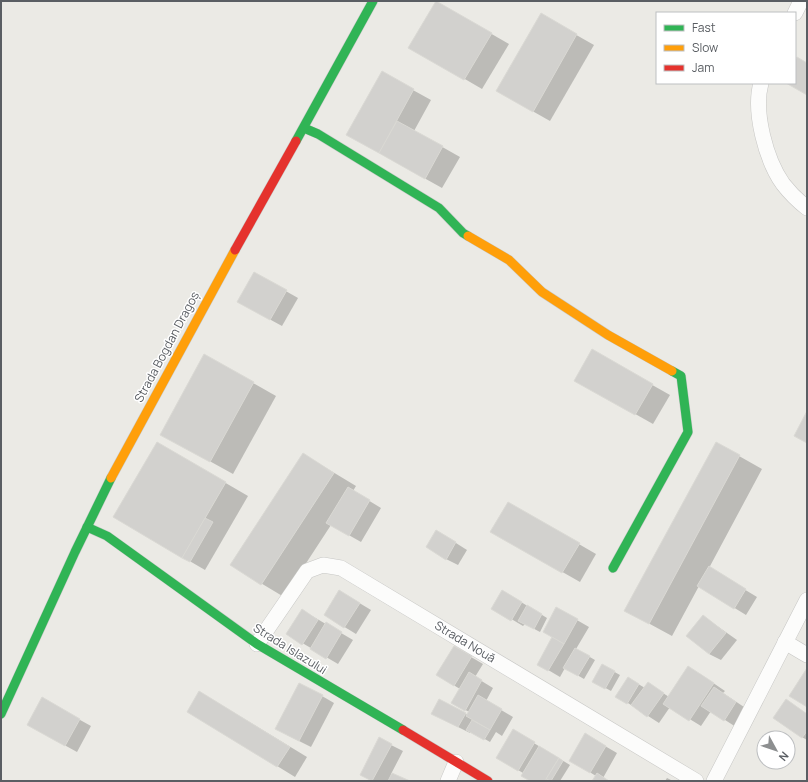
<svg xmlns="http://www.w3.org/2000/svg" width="808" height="782" viewBox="0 0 808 782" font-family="Manrope,sans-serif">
  <rect width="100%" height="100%" fill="#ebeae5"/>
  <!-- shadow -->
  <g fill="#0003" fill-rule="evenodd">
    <polygon points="436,2 509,44 482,89 410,47"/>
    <polygon points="541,15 594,45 550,121 497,91"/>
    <polygon points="382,73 431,100 414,131 460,157 442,188 365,145"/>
    <polygon points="254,273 298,298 282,326 238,302"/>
    <polygon points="592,351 670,395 653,424 575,380"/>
    <polygon points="205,356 276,396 233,474 184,447"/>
    <polygon points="157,443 248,496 205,570 114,517"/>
    <polygon points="303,454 356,486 353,491 381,508 361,542 331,525 284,597 231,565"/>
    <polygon points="739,456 762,469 709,568 757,597 746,615 699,586 672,636 626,611"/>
    <polygon points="508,503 596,554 580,582 492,532"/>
    <polygon points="448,538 467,550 458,565 446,559"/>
    <polygon points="503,591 547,618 540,632 525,624 523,626 493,608"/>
    <polygon points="351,598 371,610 356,634 325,615"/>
    <polygon points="556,608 589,627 576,649 595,660 584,679 565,668 560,677 538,664 554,637"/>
    <polygon points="302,610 353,640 338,664 287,634"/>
    <polygon points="703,616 737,640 721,660 709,654"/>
    <path d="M454,647L483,664L475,677L493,688L486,701L513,717L502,736L496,732L490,742L471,731L470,733L444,720L439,700L468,715L469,712L452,702L460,689L437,675ZM476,721L489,729L488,730L475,723Z"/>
    <polygon points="602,665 620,675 611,691 593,681"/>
    <polygon points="700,674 725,691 723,693 747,709 736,727 711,711 701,726 670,707 659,723 617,696 628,678 645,688 648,683 669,697"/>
    <polygon points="200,692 307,757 295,777 188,711"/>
    <polygon points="322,696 334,703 311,747 287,735"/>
    <polygon points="42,699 91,726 77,752 39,731"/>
    <polygon points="786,701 807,714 807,740 802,737"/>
    <polygon points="514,731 570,765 560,781 532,781 523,773 498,758"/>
    <polygon points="586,735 617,753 603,778 608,781 593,781 596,776 570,760"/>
    <polygon points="391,745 403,751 391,774 408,781 372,781 361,775"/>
    <polygon points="667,778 673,781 665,781"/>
  </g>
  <!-- building -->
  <g fill="#d2d1ce" stroke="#dad9d4">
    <polygon points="436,1 492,33 464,80 408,48"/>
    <polygon points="541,13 577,34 533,112 496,91"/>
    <polygon points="797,57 807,63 807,95 786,83 795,83 795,61"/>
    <polygon points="382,71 414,89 379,153 346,135"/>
    <polygon points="397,121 443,146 425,179 379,153"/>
    <polygon points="254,272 287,290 270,320 237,302"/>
    <polygon points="592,349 653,384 635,415 574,381"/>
    <polygon points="204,354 254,382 210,462 160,435"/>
    <polygon points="807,411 807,443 794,436"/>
    <polygon points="157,442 226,482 182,558 113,517"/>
    <polygon points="716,442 740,455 649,624 624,611"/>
    <polygon points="303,453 334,473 261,585 230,565"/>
    <polygon points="348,487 370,500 349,536 326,523"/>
    <polygon points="508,502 580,543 562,573 490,532"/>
    <polygon points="205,518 213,522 190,562 182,558"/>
    <polygon points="436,530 456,542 446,560 426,547"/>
    <polygon points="709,566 746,589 734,609 697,586"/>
    <polygon points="339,590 360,603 344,628 324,615"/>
    <polygon points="502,590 522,602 511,621 491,609"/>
    <polygon points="527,605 542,614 534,629 518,621"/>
    <polygon points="556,607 578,619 564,644 543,632"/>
    <polygon points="302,609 318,620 302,645 286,634"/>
    <polygon points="703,615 726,633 709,654 686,636"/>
    <polygon points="326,622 342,632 326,659 310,649"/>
    <polygon points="552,637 564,644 548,671 537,665"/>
    <polygon points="454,646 472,656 454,686 436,675"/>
    <polygon points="575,648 590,656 578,676 563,668"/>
    <polygon points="602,664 615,671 605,689 592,682"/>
    <polygon points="688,666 714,683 689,721 663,704"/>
    <polygon points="807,668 807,707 789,696"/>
    <polygon points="469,672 482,680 465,711 451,703"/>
    <polygon points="628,677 639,684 627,704 615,697"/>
    <polygon points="648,682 664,693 647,717 631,705"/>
    <polygon points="299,683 323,695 299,741 275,729"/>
    <polygon points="714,687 736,702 724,721 701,706"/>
    <polygon points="199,691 290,747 277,767 187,712"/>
    <polygon points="478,695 502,709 490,730 466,716"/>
    <polygon points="42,697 80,719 65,746 27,725"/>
    <polygon points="439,699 466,713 458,727 431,714"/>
    <polygon points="786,699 807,714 807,731 802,738 773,718"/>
    <polygon points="472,720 490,730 484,740 466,730"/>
    <polygon points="513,729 535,742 518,771 496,758"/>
    <polygon points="585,733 606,746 590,773 569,761"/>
    <polygon points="379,737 392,744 372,781 360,775"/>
    <polygon points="539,746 559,758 545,781 530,781 521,776"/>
    <polygon points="559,758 563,761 551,781 546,779"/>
    <polygon points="392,773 410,781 388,781"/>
    <polygon points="597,773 609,781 592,781"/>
  </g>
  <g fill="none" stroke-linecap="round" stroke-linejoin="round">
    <!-- street casing -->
    <g stroke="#c7c7c5" stroke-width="16">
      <g id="street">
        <polyline points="795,13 801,1"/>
        <path d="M761,83C753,112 766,160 783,184C790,193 798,201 807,208"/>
        <polyline points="785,642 807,655"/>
        <polyline points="257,644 307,571 323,565 341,568 696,781"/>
        <polyline points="448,781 456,762"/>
        <polyline points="714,781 807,600"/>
      </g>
    </g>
    <!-- fast casing -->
    <g stroke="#c7c8c7" stroke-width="10">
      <g id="fast">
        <polyline points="304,128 318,134 439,208 463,233 468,236"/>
        <polyline points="296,141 373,1"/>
        <polyline points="87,527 107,536 257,644 403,730"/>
        <polyline points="613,568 688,432 681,376 672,371"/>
        <polyline points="1,714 75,552 111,478"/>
      </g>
    </g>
    <!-- slow casing -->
    <g stroke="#c7c8c7" stroke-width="10">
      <g id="slow">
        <polyline points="468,236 509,260 542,292 608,335 672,371"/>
        <polyline points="111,478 235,250"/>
      </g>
    </g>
    <!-- jam casing -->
    <g stroke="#c7c8c7" stroke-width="10">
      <g id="jam">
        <polyline points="235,250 296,141"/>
        <polyline points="403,730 488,781"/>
      </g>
    </g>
    <!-- street -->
    <use href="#street" stroke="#fcfcfb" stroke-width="15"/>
    <!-- fast -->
    <use href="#fast" stroke="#30b455" stroke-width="9"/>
    <!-- slow -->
    <use href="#slow" stroke="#ff9f0a" stroke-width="9"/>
    <!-- jam -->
    <use href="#jam" stroke="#e5322d" stroke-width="9"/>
  </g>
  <g text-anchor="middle" stroke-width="3" stroke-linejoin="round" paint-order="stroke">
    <!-- street labels -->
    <g font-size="12" fill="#5a5e63" stroke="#fff">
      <text transform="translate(167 347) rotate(-62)" y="4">Strada Bogdan Dragoș</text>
      <text transform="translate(465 642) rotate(31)" y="4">Strada Nouă</text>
      <text transform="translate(290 649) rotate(32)" y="4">Strada Islazului</text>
    </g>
  </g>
  <!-- border -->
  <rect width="808" height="782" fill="none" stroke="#5a5e63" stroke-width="4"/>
  <!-- legend -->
  <rect x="656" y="12" width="140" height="72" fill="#ffffff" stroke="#bdbfc1"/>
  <rect x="664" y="25" width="20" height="6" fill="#30b455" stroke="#bdbfc1"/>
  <text x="692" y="32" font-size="12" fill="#5a5e63">Fast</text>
  <rect x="664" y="45" width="20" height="6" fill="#ff9f0a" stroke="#bdbfc1"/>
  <text x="692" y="52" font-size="12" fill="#5a5e63">Slow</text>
  <rect x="664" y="65" width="20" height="6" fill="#e5322d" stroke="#bdbfc1"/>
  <text x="692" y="72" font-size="12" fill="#5a5e63">Jam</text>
  <!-- north arrow -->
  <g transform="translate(776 750) rotate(130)"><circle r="19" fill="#ffffff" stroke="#bdbfc1"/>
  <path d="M0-3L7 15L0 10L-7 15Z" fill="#8d8f90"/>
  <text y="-6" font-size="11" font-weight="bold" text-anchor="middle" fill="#5a5e63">N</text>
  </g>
</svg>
